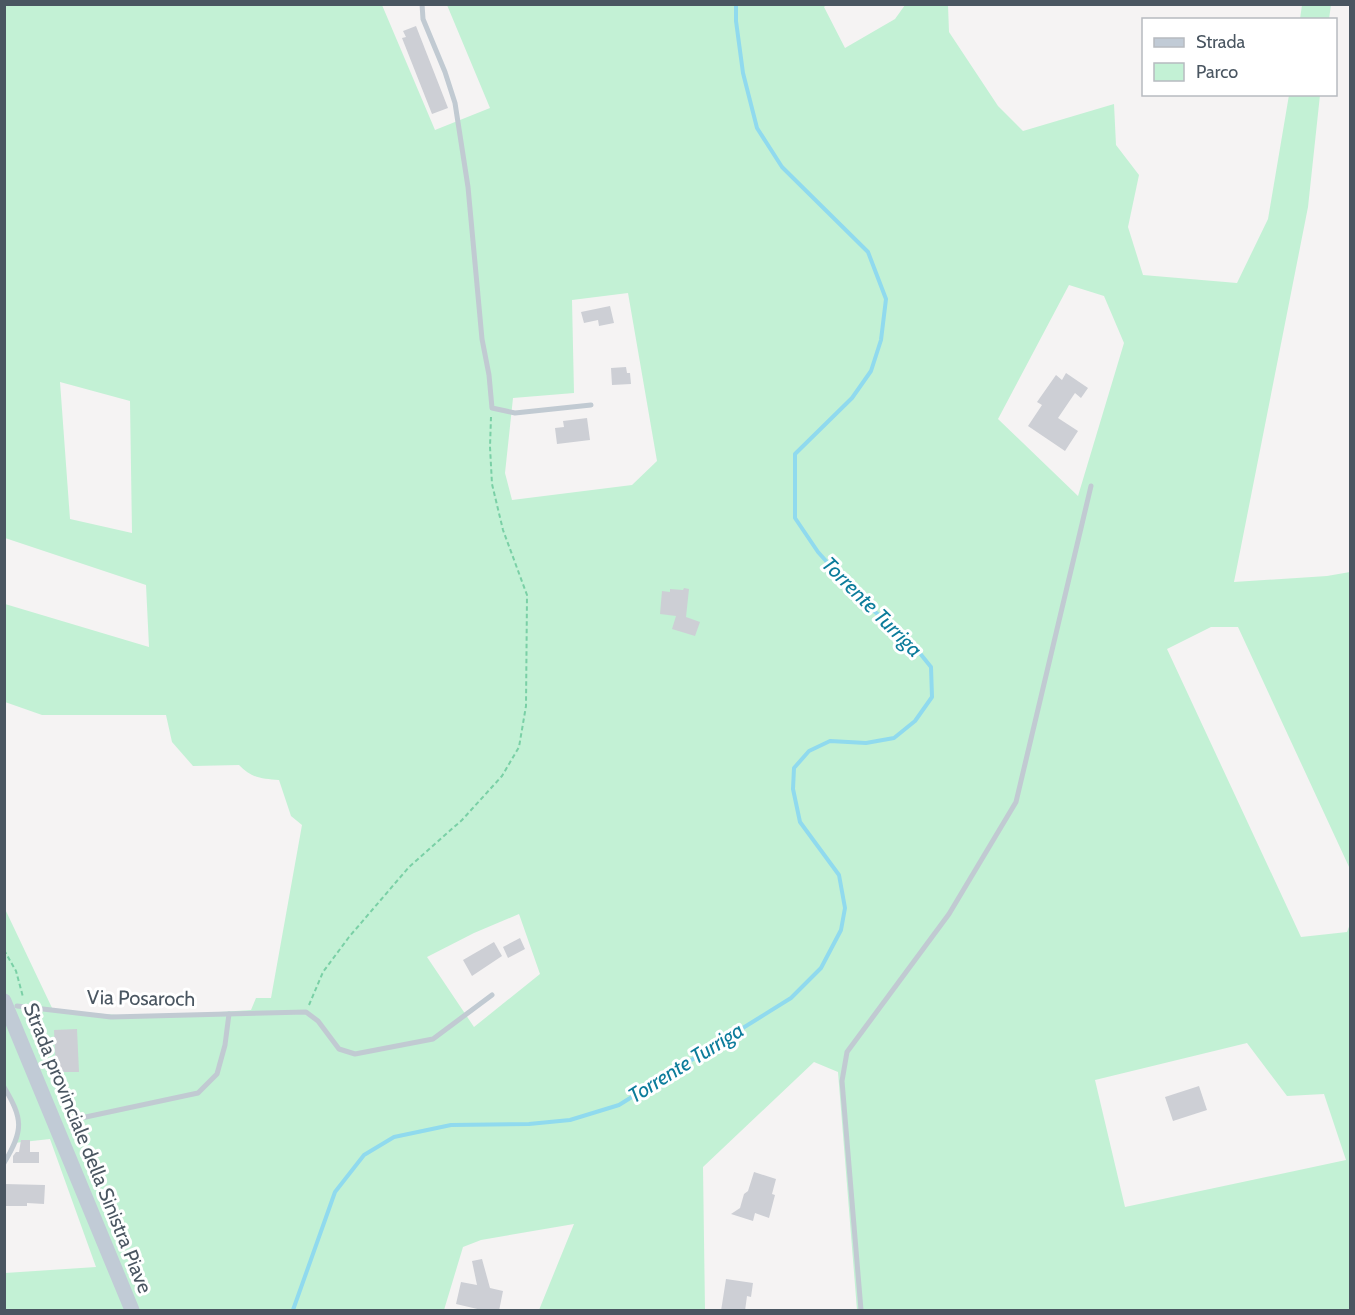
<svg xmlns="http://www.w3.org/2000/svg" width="1355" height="1315" viewBox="0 0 1355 1315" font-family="Cabin,sans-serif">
  <rect width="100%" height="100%" fill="#f5f3f3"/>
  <!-- green -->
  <g fill="#c3f1d5" fill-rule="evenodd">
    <path d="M5,5H382L435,130L490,108L447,5H826L824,7L845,48L895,19L905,5H948L949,32L998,106L1023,131L1114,104L1116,145L1139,175L1128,227L1143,275L1237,283L1268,219L1289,95H1320L1308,207L1234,582L1327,576L1350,572V869L1238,627H1211L1167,649L1301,937L1347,932L1350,924V1310H857L838,1072L814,1062L703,1167L705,1310H539L574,1224L481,1240L463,1247L444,1310H5V1273L96,1267L50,1139L14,1143L19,1123L5,1087V909L53,1010L143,1017L251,1010L256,998H271L302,825L291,816L279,780C262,779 251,778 239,765L193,766L172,742L166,715H42L5,702V604L149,647L146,585L5,538ZM1069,285L1104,296L1124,343L1078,496L998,419ZM628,293L657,461L632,485L512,500L505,473L513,398L574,393L572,300ZM60,382L130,401L132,533L70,519ZM519,914L540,974L474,1027L427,957L474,933ZM1247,1043L1287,1096L1324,1094L1346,1160L1125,1207L1095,1080Z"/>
    <polygon points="1302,5 1331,5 1329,19 1300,19"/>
  </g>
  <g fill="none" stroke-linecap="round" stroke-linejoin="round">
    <!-- stream -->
    <polyline stroke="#90daee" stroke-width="4" points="293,1310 335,1192 364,1155 394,1137 451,1125 529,1124 570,1120 619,1105 791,998 821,968 841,930 845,908 839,875 800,822 793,789 794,768 809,751 830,741 866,743 894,738 915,721 932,697 931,667 910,641 862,601 818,552 795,518 795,454 852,398 871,371 881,340 886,299 868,252 782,167 757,128 743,73 736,21 736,4"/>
  </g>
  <!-- building -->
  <g fill="#cdcfd5">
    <polygon points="416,26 448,108 432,114 402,38 406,37 403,31"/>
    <polygon points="610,306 614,323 599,326 598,320 584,323 581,312"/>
    <polygon points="626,367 627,373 630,373 631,384 612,385 611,368"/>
    <polygon points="1066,373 1088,388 1081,398 1075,393 1058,418 1078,431 1065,451 1028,426 1042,405 1037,402 1056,375 1062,380"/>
    <polygon points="587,418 590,440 557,444 555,428 564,427 563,421"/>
    <polygon points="684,588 689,589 686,617 700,622 695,636 672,629 676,616 660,614 662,591 670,592 670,589 683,590"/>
    <polygon points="520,938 525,949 508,958 503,947"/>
    <polygon points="494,942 502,956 472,976 463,960"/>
    <polygon points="77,1029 79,1072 56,1072 54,1030"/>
    <polygon points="1199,1086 1207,1110 1173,1121 1165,1097"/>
    <polygon points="21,1140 30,1140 30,1152 39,1152 39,1163 13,1163 13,1156 16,1152 19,1152"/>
    <polygon points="754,1172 776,1179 772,1194 775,1195 769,1218 755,1213 753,1221 731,1214 740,1208 744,1194 748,1191"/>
    <polygon points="4,1184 45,1185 44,1204 27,1203 27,1206 4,1206"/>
    <polygon points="482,1259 490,1288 503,1291 499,1311 486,1311 456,1304 461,1282 477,1285 472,1261"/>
    <polygon points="726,1279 753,1283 751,1297 747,1296 745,1311 721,1311"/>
  </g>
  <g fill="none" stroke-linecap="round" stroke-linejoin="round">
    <!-- path -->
    <g stroke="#7ad0a6" stroke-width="2" stroke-dasharray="4.5 3" stroke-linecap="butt">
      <polyline points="4,950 16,971 23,997"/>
      <polyline points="309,1005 323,972 349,937 409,867 462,820 502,776 519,747 526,706 527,595 503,530 492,484 490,447 491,417"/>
    </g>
    <!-- service -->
    <g stroke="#c1cad2" stroke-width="5">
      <polyline points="422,4 423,19 445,72 455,103 468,187 482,339 489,375 492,408 515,413 591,405"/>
      <polyline points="17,1006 111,1017 306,1012 318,1021 339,1049 355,1054 433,1039 492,995"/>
      <path d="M4,1087C23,1119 24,1130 4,1163"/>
      <polyline points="81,1118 198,1093 217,1074 225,1045 229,1014"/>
      <polyline points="861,1310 842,1081 847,1052 949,914 1016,802 1091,486"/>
    </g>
    <!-- secondary -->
    <polyline stroke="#c1cbd6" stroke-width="15" points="4,1001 132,1310"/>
  </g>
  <g text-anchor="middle" stroke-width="6" stroke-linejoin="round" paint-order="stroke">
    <!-- street labels -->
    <g font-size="20" fill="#4a5661" stroke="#fff">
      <text transform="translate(141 998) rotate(1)" y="7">Via Posaroch</text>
      <text transform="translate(88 1148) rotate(68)" y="7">Strada provinciale della Sinistra Piave</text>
    </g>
    <!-- water labels -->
    <g font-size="21" font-style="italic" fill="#0c7c9b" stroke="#fff">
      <text transform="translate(872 607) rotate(45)" y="7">Torrente Turriga</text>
      <text transform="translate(686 1063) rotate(-32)" y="7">Torrente Turriga</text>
    </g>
  </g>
  <!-- border -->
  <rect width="1355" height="1315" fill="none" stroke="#4a5661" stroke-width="12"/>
  <!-- legend -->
  <rect x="1142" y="18" width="195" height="78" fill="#ffffff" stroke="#b7bbc0" stroke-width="1.5"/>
  <rect x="1154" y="38" width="30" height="9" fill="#c1cbd6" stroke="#b7bbc0" stroke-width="1.5"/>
  <text x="1196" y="48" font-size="18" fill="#4a5661">Strada</text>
  <rect x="1154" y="63" width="30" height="18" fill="#c3f1d5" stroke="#b7bbc0" stroke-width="1.5"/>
  <text x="1196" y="78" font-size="18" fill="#4a5661">Parco</text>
</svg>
